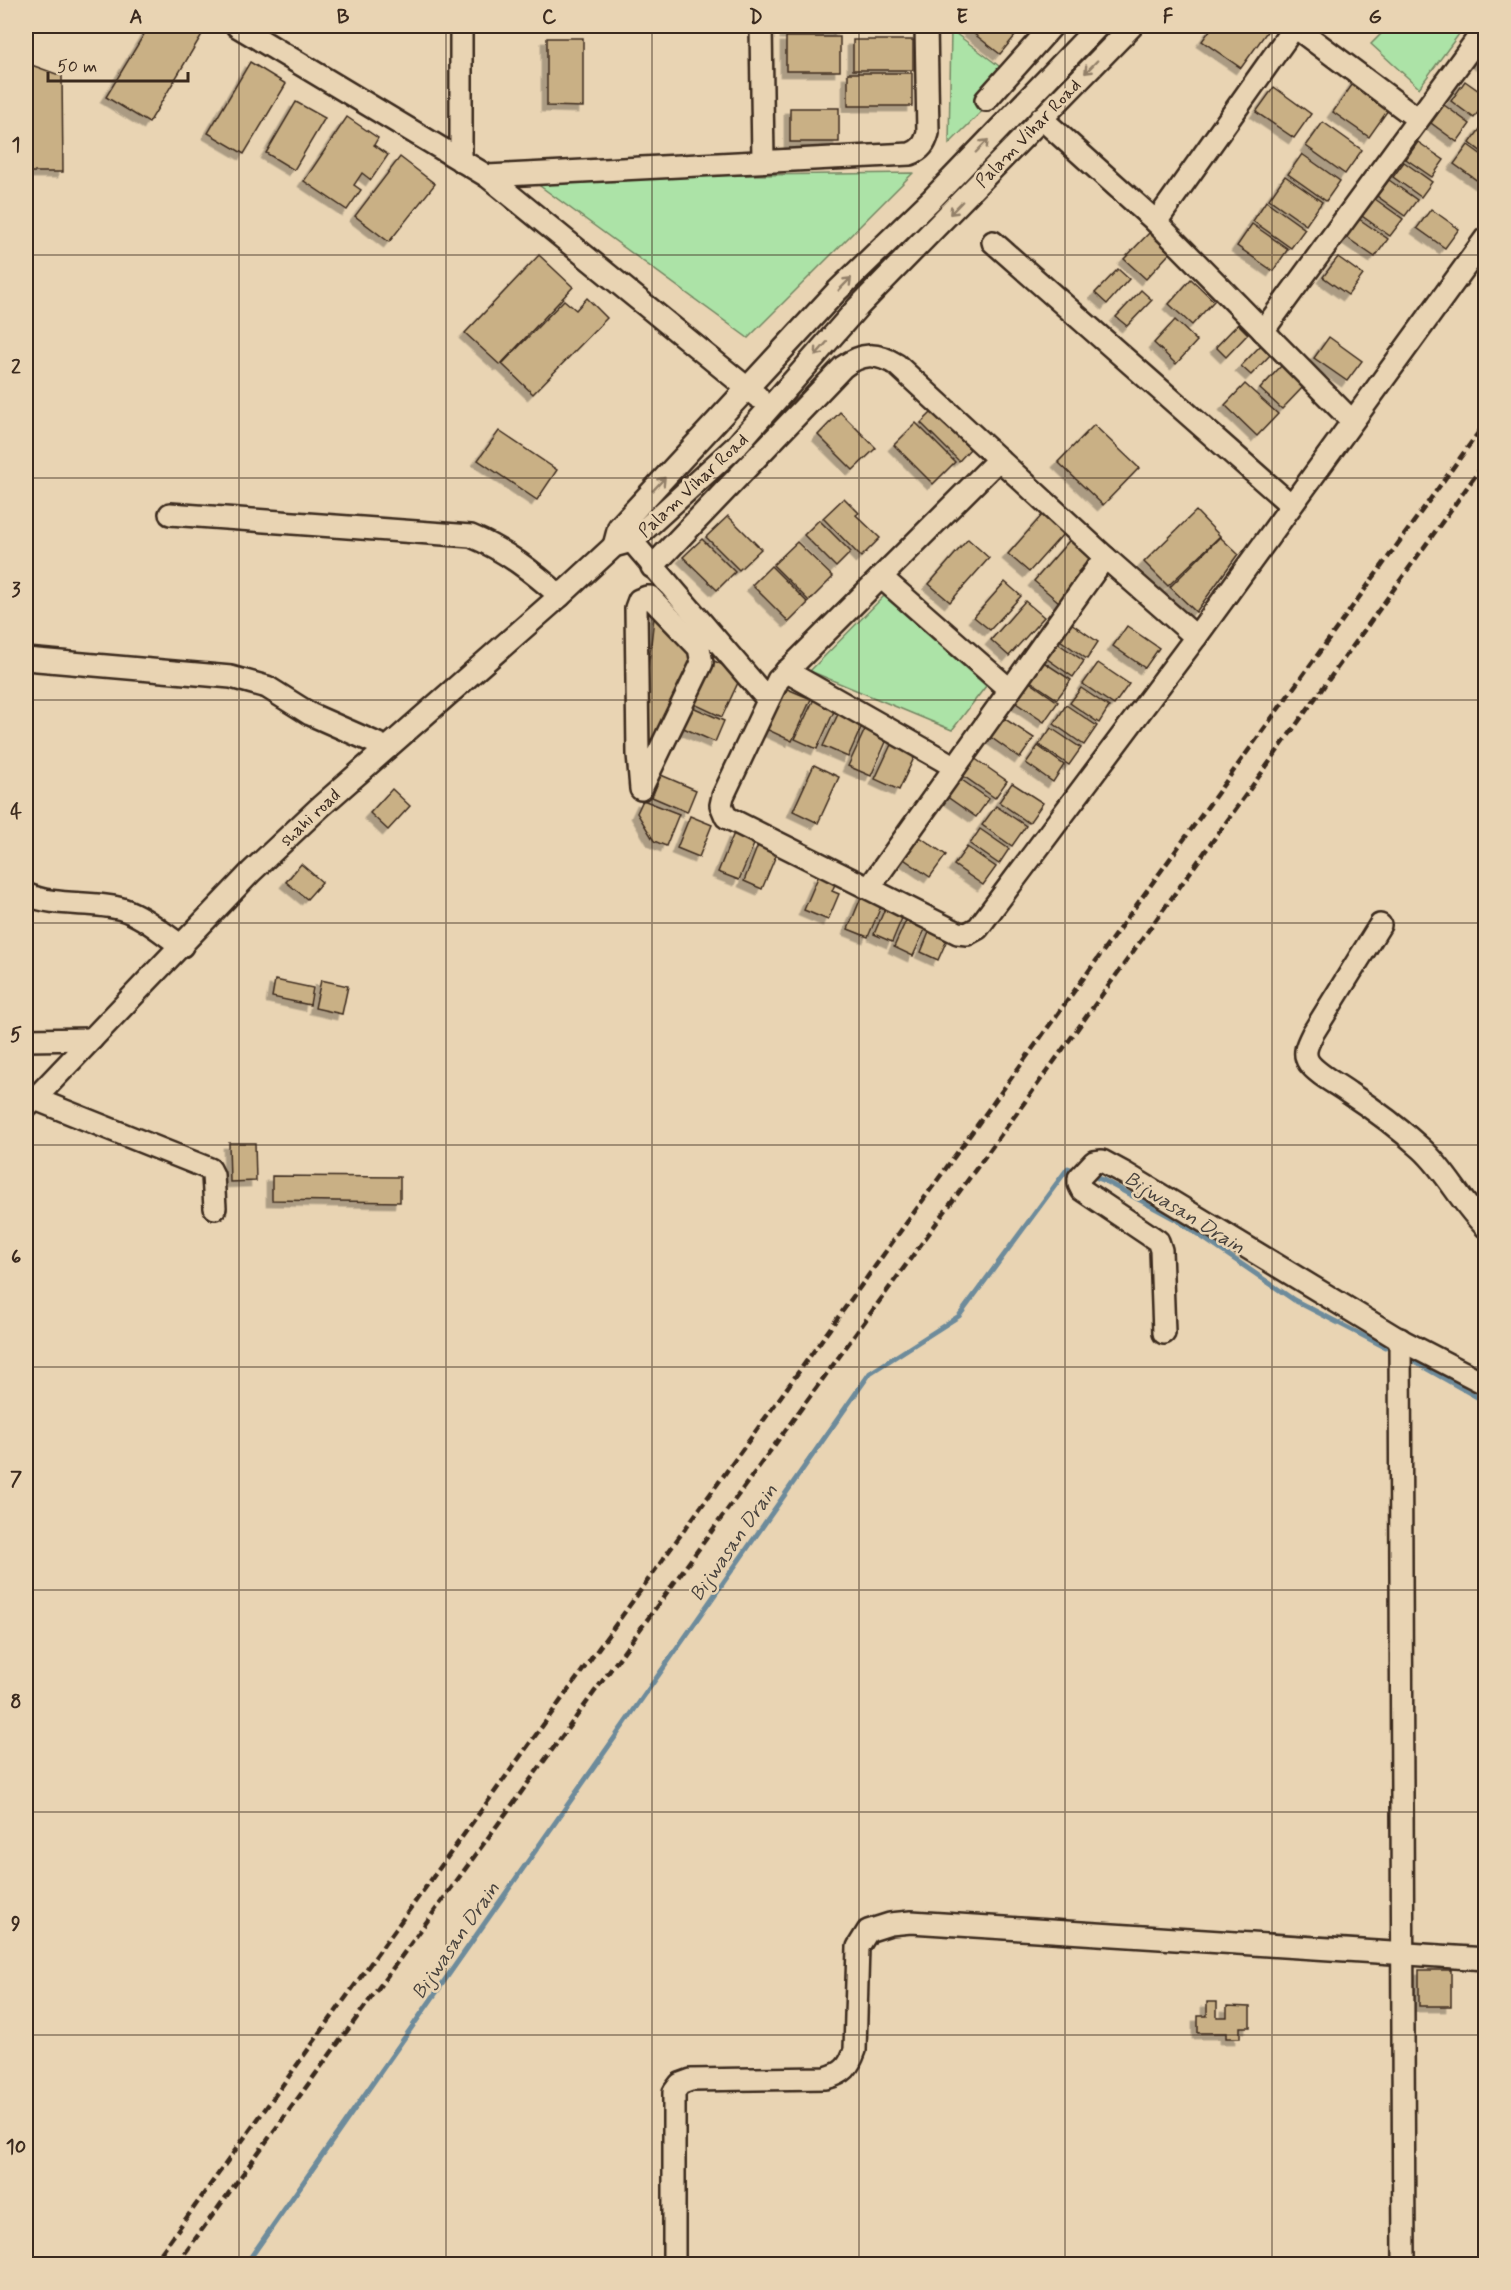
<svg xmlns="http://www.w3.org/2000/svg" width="1511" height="2290" viewBox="0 0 1511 2290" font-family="Mynerve,sans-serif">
  <defs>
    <filter id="shadow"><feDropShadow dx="-5.5" dy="5.5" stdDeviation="0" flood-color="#0004"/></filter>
  </defs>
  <rect width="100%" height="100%" fill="#e9d4b3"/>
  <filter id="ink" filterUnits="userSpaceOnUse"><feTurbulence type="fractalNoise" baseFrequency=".0167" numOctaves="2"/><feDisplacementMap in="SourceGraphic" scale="12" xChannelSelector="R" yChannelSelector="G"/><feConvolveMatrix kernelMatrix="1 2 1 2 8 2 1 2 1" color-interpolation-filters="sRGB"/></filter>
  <g filter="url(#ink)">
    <!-- green -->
    <g fill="#ace3a7" stroke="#748662" stroke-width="1.5">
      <polygon points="1389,26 1465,26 1419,88 1371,44"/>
      <polygon points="951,30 1015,78 949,144"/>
      <polygon points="913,173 748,338 529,178"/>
      <polygon points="884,596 986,686 952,730 810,671"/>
    </g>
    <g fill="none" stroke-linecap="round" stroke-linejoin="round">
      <!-- stream -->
      <g stroke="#6d8b9b" stroke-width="5">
        <polyline points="1089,1175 1103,1180 1177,1220 1294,1300 1385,1347"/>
        <polyline points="1415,1362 1486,1402"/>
        <polyline points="246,2264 870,1373 959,1316 1068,1168 1077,1171"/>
      </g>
    </g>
    <!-- building -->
    <g fill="#c9b085" stroke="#3b2a1e" stroke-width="1.5" filter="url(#shadow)">
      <polygon points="149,26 207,26 149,123 106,97"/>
      <rect x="786" y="26" width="54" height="7"/>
      <polygon points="964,26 1015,26 1020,30 1000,54"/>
      <polygon points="1213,26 1271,26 1241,68 1202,41"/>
      <rect x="786" y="37" width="54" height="34"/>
      <polygon points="547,38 583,38 583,107 547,106"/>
      <rect x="853" y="40" width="60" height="30"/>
      <polygon points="1486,47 1486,68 1476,60"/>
      <polygon points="250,62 286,84 244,154 208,133"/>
      <polygon points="26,63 62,76 63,172 26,172"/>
      <rect x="848" y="73" width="64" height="33"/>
      <polygon points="1357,78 1393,103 1369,137 1333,112"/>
      <polygon points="1465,81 1486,96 1486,101 1474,118 1451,101"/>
      <polygon points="1274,87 1311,114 1294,138 1256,112"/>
      <polygon points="296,102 325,118 294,170 266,153"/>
      <polygon points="1444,105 1470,124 1457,142 1431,123"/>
      <rect x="790" y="108" width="49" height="34"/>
      <polygon points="347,117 378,138 374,145 388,155 371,180 362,173 354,185 361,190 347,210 304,181"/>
      <polygon points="1323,122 1362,150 1345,174 1306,146"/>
      <polygon points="1482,126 1486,129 1486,155 1470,143"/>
      <polygon points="1418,142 1444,160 1432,177 1406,159"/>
      <polygon points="1468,145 1486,158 1485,186 1454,164"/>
      <polygon points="1302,154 1340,181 1326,201 1288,174"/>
      <polygon points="400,157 435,184 389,242 355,216"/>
      <polygon points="1404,162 1432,182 1421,197 1393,177"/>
      <polygon points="1285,176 1322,202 1306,225 1269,199"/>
      <polygon points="1389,180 1417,200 1405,216 1377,196"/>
      <polygon points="1375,199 1403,219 1390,236 1362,216"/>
      <polygon points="1266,201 1305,229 1291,248 1253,221"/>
      <polygon points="1431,209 1459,229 1445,248 1417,228"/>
      <polygon points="1359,219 1388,239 1375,257 1346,237"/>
      <polygon points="1252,224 1288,249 1273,271 1237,246"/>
      <polygon points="1149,233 1170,253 1146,279 1124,259"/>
      <polygon points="539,255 573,287 500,365 465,333"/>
      <polygon points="1338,257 1363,275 1348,295 1323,277"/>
      <polygon points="1118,269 1129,279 1107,304 1095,293"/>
      <polygon points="1191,279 1214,301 1192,325 1169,304"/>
      <polygon points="1141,290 1152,300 1127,326 1116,317"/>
      <polygon points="587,298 607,318 533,394 502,364 564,300 576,310"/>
      <polygon points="1175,320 1197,341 1176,364 1154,343"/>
      <polygon points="1238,324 1248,334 1226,357 1216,347"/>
      <polygon points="1329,337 1362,361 1347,381 1314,358"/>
      <polygon points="1262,344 1272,353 1251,375 1241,366"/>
      <polygon points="1282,365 1304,386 1282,409 1260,389"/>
      <polygon points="1245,384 1278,414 1257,436 1225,405"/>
      <polygon points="840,412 876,448 853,470 818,435"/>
      <polygon points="932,412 970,449 959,461 921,423"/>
      <polygon points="916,423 955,462 933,484 894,445"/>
      <polygon points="1094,425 1139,468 1103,505 1058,462"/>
      <polygon points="499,431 557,470 537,500 478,460"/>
      <polygon points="844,498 859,513 856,515 880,538 861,557 823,518"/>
      <polygon points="1196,511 1220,536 1168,586 1144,562"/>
      <polygon points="1043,514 1064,533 1029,572 1008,554"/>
      <polygon points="728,516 761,549 739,570 706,537"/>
      <polygon points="819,520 851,552 836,567 804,535"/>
      <polygon points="1075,534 1096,552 1078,572 1083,576 1059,602 1034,581"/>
      <polygon points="1220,537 1238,554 1196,612 1170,587"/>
      <polygon points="702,539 735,572 717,590 683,557"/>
      <polygon points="968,539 989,558 950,602 929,584"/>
      <polygon points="797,542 833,577 809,601 773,565"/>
      <polygon points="771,566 808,603 789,622 752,585"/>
      <polygon points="1005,582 1021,596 990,630 974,617"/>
      <polygon points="1025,601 1044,617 1009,656 991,640"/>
      <polygon points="655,608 691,648 690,663 650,744 640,744"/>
      <polygon points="1071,623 1098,642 1087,659 1060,640"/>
      <polygon points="1127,626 1159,648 1145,668 1113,646"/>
      <polygon points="1057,643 1084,661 1073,677 1046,658"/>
      <polygon points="710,659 742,674 722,717 690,702"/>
      <polygon points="1042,661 1071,680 1057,699 1029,680"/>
      <polygon points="1098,663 1129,684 1114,705 1083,684"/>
      <polygon points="1028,681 1058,702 1044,722 1013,701"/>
      <polygon points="785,688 811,699 792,741 766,729"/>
      <polygon points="1081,688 1109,707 1099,723 1070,703"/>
      <polygon points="814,699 835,709 817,749 795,739"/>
      <polygon points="688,705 724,721 715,742 679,726"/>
      <polygon points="1066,705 1097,726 1084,745 1054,724"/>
      <polygon points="840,710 864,721 848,757 823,746"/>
      <polygon points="1002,717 1034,738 1020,758 989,736"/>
      <polygon points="868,723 890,733 871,776 848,766"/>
      <polygon points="1051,728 1081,748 1069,765 1039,745"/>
      <polygon points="895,736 919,747 899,790 875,779"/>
      <polygon points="1038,746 1064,765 1053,782 1026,763"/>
      <polygon points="974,758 1007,781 995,798 962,775"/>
      <polygon points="814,765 839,777 818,823 793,811"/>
      <polygon points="661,775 696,790 687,812 652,797"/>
      <polygon points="959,778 989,799 976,817 946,796"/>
      <polygon points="1012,783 1043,803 1029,823 999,802"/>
      <polygon points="392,789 410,806 388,830 370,813"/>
      <polygon points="643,800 679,814 666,846 654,841 637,813"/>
      <polygon points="996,806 1026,826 1012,846 982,825"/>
      <polygon points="690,816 712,825 699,857 677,848"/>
      <polygon points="980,829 1009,849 999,864 970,844"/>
      <polygon points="734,833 755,842 739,880 718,872"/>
      <polygon points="917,835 946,855 930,877 901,857"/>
      <polygon points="758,845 777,853 762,889 744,881"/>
      <polygon points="967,847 996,867 983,885 954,865"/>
      <polygon points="301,864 322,882 307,899 286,882"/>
      <polygon points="819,875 836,882 832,891 839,894 828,920 804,910"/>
      <polygon points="863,893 883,902 868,937 848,929"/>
      <polygon points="887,904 905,911 892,942 874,934"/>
      <polygon points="908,916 927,925 913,956 894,947"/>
      <polygon points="932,925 950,933 938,960 921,952"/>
      <polygon points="275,980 313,988 310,1005 272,997"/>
      <polygon points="321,980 348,986 342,1014 315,1008"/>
      <polygon points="229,1143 255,1143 256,1181 230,1182"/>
      <polygon points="272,1176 400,1177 400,1202 272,1200"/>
      <rect x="1419" y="1970" width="32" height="36"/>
      <polygon points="1207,2002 1217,2002 1217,2017 1227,2017 1227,2006 1250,2007 1250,2027 1240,2027 1240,2038 1226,2038 1226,2033 1198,2033 1198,2016 1207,2016"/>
    </g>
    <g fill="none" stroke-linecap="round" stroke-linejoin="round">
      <!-- minor casing -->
      <g stroke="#3b2a1e" stroke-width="26">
        <g id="minor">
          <polyline points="237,26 487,176 758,397"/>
          <polyline points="761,26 763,160"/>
          <polyline points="1294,26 1418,119"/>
          <polyline points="986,100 1052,26"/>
          <polyline points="1041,118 1153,219 1352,421"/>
          <polyline points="461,161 461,26"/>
          <path d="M487,176L910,154C921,150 925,144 928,133L926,26"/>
          <polyline points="1156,222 1295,26"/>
          <polyline points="993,242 1291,505"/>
          <polyline points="1263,331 1486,27"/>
          <polyline points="999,459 778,680 723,796 721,805 726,817 958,933 967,934 978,928 1196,637 1486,238"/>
          <path d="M170,514L471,536C505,550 533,572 560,596"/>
          <polyline points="624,532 768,700"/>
          <polyline points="614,546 619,527 837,291 932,199 1098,26"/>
          <path d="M652,567L843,367C862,353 876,352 897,365L1105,557L1196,637"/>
          <polyline points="881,577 1010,690"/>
          <polygon points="647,597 650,597 699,648 702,663 641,789 638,754 636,608 639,600"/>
          <polyline points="26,659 231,677 267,687 310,714 387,748"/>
          <polyline points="786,671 955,767"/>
          <polyline points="869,888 1105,557"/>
          <path d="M26,894C56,908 91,900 122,909C144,916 163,934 182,946"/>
          <path d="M1380,925L1313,1033C1308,1043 1302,1053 1309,1063C1318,1075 1337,1084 1349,1093C1375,1110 1399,1128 1422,1149C1447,1172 1461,1203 1486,1227"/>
          <polyline points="26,1040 92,1039"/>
          <polyline points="35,1099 210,1169 213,1175 215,1208"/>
          <polyline points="26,1108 251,872 319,808 560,596 614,546 632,541 736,446 858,307 1132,26"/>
          <polyline points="1164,1333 1161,1250 1158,1241 1082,1190 1079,1184 1079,1178 1094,1162 1102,1161 1126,1174 1395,1337 1486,1384"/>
          <polyline points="1400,1339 1404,2264"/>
          <path d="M674,2264V2092L680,2084L691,2080L826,2078C844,2073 849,2067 855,2050L858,1947L868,1931L890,1924L911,1922L1486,1959"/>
        </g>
      </g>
      <!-- minor -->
      <use href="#minor" stroke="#e9d4b3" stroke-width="21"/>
      <!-- rail -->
      <g stroke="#3b2a1e" stroke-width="4.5" stroke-dasharray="9 4.5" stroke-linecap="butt">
        <polyline points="153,2264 1486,422"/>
        <polyline points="177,2264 1027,1099 1486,461"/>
      </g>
    </g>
    <!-- one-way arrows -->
    <defs><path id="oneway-shaft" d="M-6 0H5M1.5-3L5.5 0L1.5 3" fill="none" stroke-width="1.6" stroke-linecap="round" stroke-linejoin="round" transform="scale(1.5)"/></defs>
    <g stroke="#927f68">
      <use href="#oneway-shaft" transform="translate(1091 67) rotate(134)"/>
      <use href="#oneway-shaft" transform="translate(982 146) rotate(-46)"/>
      <use href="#oneway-shaft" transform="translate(956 208) rotate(134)"/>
      <use href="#oneway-shaft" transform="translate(845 284) rotate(-45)"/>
      <use href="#oneway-shaft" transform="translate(821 349) rotate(131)"/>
      <use href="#oneway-shaft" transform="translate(659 484) rotate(-47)"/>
    </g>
  </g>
  <!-- grid -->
  <path fill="none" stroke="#3b2a1e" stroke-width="1.5" stroke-opacity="0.55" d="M239,26V2264M446,26V2264M652,26V2264M859,26V2264M1065,26V2264M1272,26V2264M26,255H1486M26,478H1486M26,700H1486M26,923H1486M26,1145H1486M26,1367H1486M26,1590H1486M26,1812H1486M26,2035H1486"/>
  <g text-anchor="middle" stroke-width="5" stroke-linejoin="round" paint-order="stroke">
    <!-- street labels -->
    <g font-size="18" fill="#3b2a1e" stroke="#e9d4b3">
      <text transform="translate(1028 133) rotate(-46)" y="6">Palam Vihar Road</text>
      <text transform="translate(693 485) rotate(-43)" y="6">Palam Vihar Road</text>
      <text transform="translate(310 817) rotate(-43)" y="6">shahi road</text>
    </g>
    <!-- water labels -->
    <g font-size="20" font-style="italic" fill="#48423d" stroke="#e9d4b3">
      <text transform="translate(1185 1212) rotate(32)" y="7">Bijwasan Drain</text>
      <text transform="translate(733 1542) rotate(-55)" y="7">Bijwasan Drain</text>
      <text transform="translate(455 1940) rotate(-55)" y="7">Bijwasan Drain</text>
    </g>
  </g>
  <!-- margin -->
  <rect width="1511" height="2290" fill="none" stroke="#e9d4b3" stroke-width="66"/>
  <!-- scale -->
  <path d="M48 72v9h140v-9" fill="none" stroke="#3b2a1e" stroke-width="3"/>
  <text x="57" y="72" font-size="18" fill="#3b2a1e" stroke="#e9d4b3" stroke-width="4.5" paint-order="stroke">50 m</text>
  <rect x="33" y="33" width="1445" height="2224" fill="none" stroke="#3b2a1e" stroke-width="2"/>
  <g font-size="20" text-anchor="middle" font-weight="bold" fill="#3b2a1e">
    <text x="136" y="23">A</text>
    <text x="343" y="23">B</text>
    <text x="549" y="23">C</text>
    <text x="756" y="23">D</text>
    <text x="962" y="23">E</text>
    <text x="1168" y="23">F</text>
    <text x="1375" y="23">G</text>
    <text x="16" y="151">1</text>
    <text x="16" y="373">2</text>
    <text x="16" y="596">3</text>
    <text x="16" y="818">4</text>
    <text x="16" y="1041">5</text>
    <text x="16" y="1263">6</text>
    <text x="16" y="1485">7</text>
    <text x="16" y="1708">8</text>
    <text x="16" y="1930">9</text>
    <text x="16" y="2153">10</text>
  </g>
</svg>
